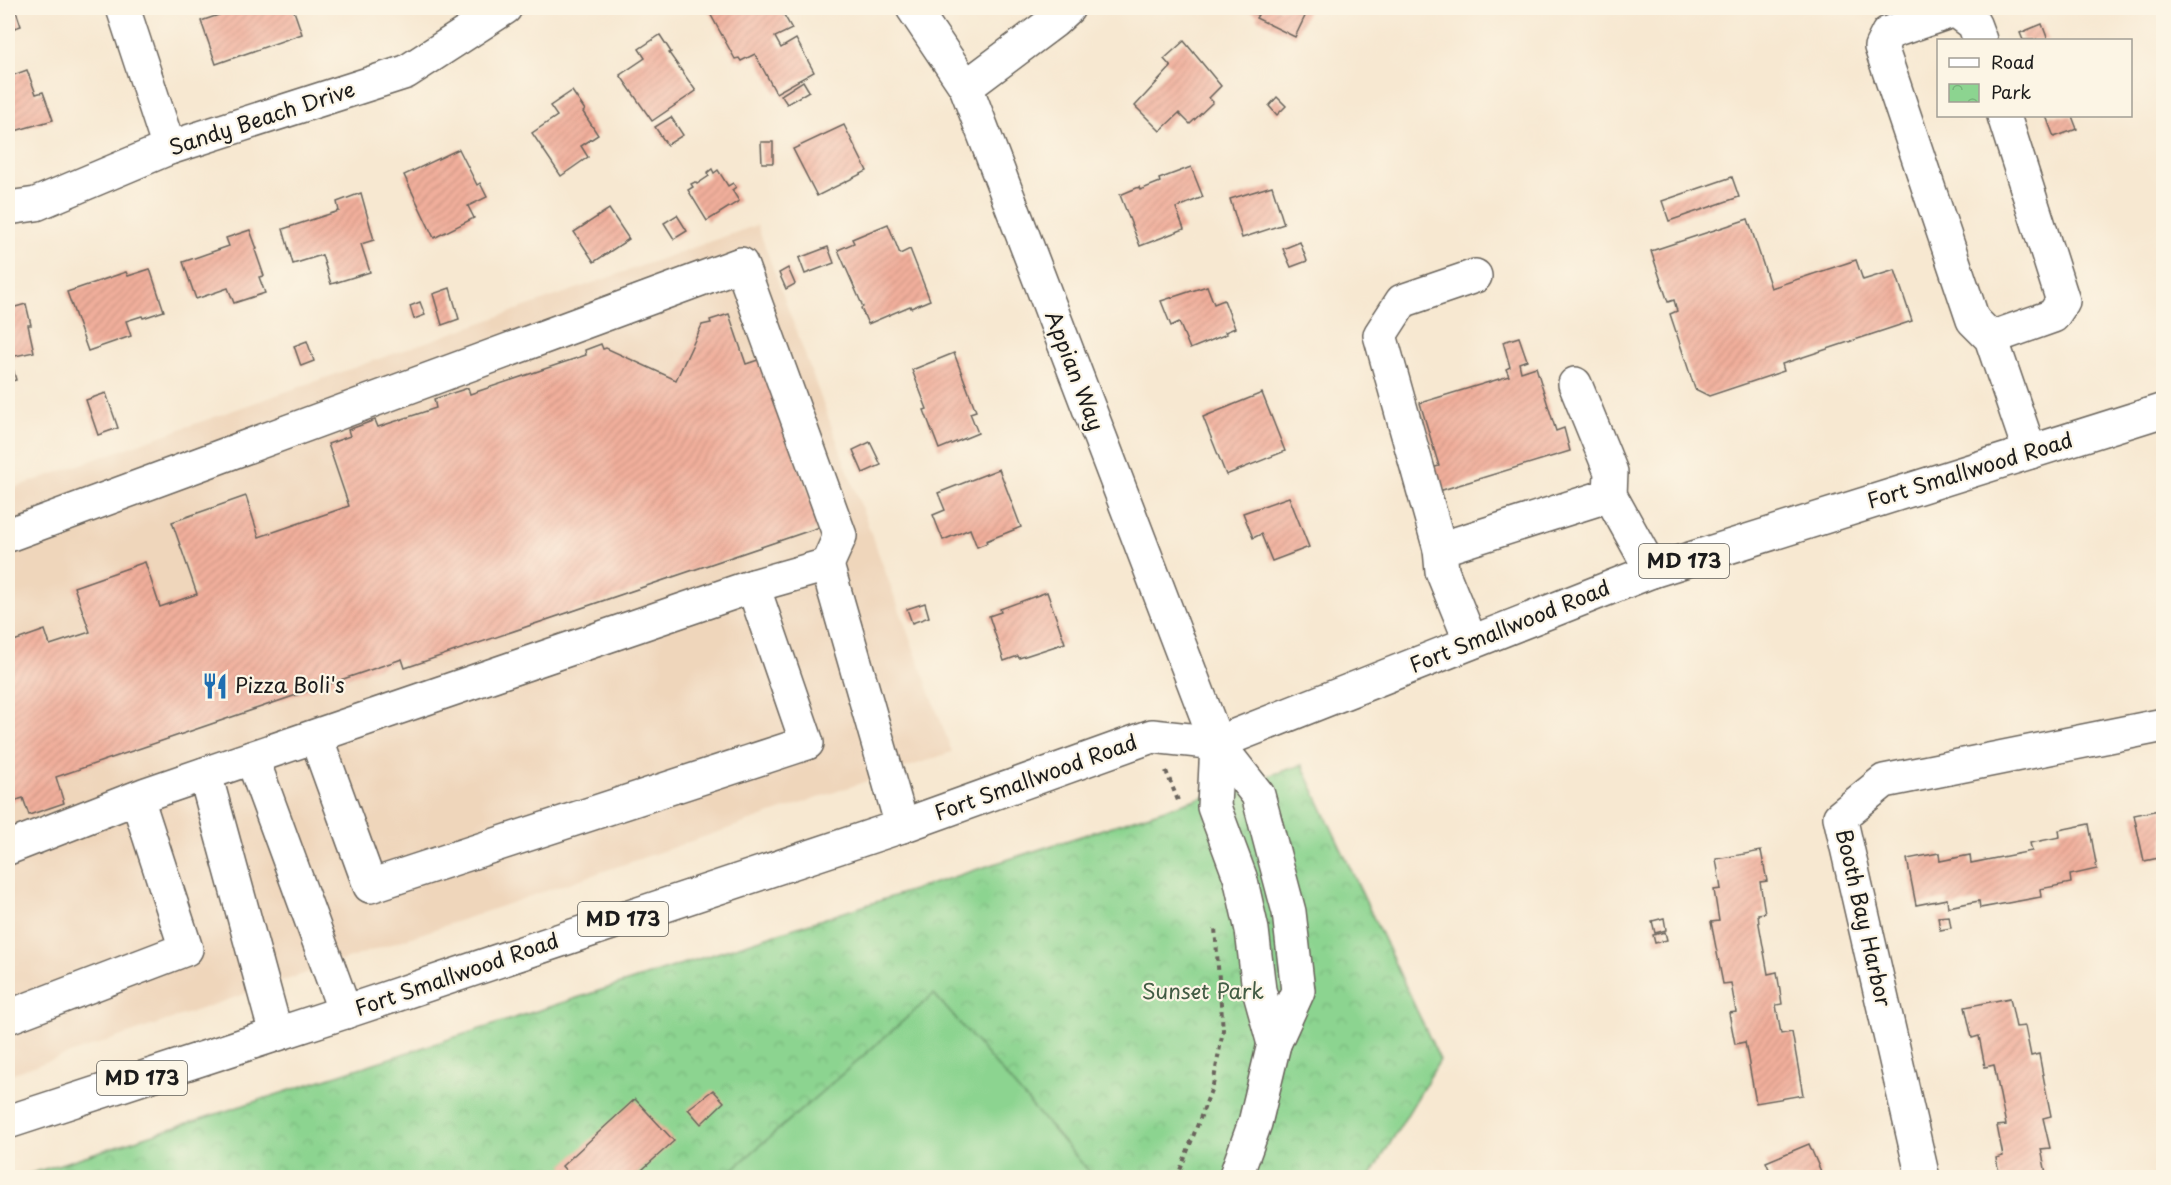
<svg xmlns="http://www.w3.org/2000/svg" width="2171" height="1185" viewBox="0 0 2171 1185" font-family="'Playpen Sans',sans-serif">
  <defs>
    <pattern id="park-crowns" width="20" height="18" patternUnits="userSpaceOnUse" patternTransform="scale(1.5)"><rect width="20" height="18" fill="#8cd490"/><path d="M2 6a3 3 0 1 1 6 0M12 15a3 3 0 1 1 6 0" fill="none" stroke="#78b57c"/></pattern>
    <pattern id="building-hatch" width="6" height="6" patternUnits="userSpaceOnUse" patternTransform="scale(1.5)"><rect width="6" height="6" fill="#f1af9b"/><path d="M-1 1l2-2M0 6l6-6M5 7l2-2" fill="none" stroke="#ce9685"/></pattern>
  </defs>
  <rect width="100%" height="100%" fill="#fcf5e5"/>
  <filter id="ink" filterUnits="userSpaceOnUse"><feTurbulence type="fractalNoise" baseFrequency=".0167" numOctaves="2"/><feDisplacementMap in="SourceGraphic" scale="12" xChannelSelector="R" yChannelSelector="G"/><feConvolveMatrix kernelMatrix="1 2 1 2 8 2 1 2 1" color-interpolation-filters="sRGB"/></filter>
  <filter id="wash" filterUnits="userSpaceOnUse"><feTurbulence type="fractalNoise" baseFrequency=".008" numOctaves="4" result="noise"/><feDisplacementMap in="SourceGraphic" scale="24" xChannelSelector="R" yChannelSelector="G"/><feGaussianBlur stdDeviation="1.35" result="paint"/><feColorMatrix in="noise" values="0 0 0 0 0 0 0 0 0 0 0 0 0 0 0 0 0 1.4 0 .05"/><feComposite in="paint" operator="in"/></filter>
  <g filter="url(#wash)">
    <rect width="100%" height="100%" fill="#f7e8d1"/>
    <!-- built -->
    <polygon fill="#efd6bb" points="757,225 952,752 8,1075 8,490"/>
    <!-- park -->
    <polygon fill="url(#park-crowns)" stroke="#547856" stroke-width="1.5" points="1302,765 1440,1060 1370,1177 17,1178"/>
    <!-- pitch -->
    <polygon fill="#8cd490" stroke="#547856" stroke-width="1.5" points="934,994 1094,1177 724,1177"/>
    <g id="blocks">
      <!-- building -->
      <g fill="url(#building-hatch)">
        <polygon points="8,8 15,8 21,26 8,30"/>
        <polygon points="239,8 293,8 302,34 216,64 201,21"/>
        <polygon points="707,8 780,8 792,29 775,37 781,48 796,39 814,72 776,93 755,54 741,61 739,58 735,59"/>
        <polygon points="1243,8 1309,8 1295,37 1256,18 1258,15"/>
        <polygon points="2042,24 2048,40 2023,40 2020,33"/>
        <polygon points="660,35 671,52 669,53 696,91 652,121 620,75 645,58 639,49"/>
        <polygon points="1184,41 1221,86 1209,98 1213,102 1190,124 1179,113 1160,131 1135,106 1171,67 1164,59"/>
        <polygon points="27,70 36,94 43,92 53,120 8,133 8,77"/>
        <polygon points="803,81 809,91 787,104 781,95"/>
        <polygon points="572,91 585,110 583,112 598,135 581,146 588,157 561,176 532,133 557,116 550,106"/>
        <polygon points="1277,97 1286,106 1277,115 1269,106"/>
        <polygon points="2046,116 2072,116 2077,129 2054,137"/>
        <polygon points="671,117 683,135 667,145 655,127"/>
        <polygon points="844,125 867,171 817,196 793,149"/>
        <polygon points="761,142 773,142 773,163 762,163"/>
        <polygon points="459,149 477,185 480,183 487,197 468,206 474,218 434,238 404,175"/>
        <polygon points="1191,167 1203,197 1176,208 1184,229 1140,246 1120,195 1139,187 1140,190 1160,182 1159,179"/>
        <polygon points="712,169 714,173 718,170 728,186 733,183 736,187 732,190 739,201 707,221 688,190 693,187 691,184 695,182 697,184 709,176 707,173"/>
        <polygon points="1732,177 1739,197 1669,221 1662,201"/>
        <polygon points="1272,186 1284,224 1242,238 1230,199"/>
        <polygon points="361,193 374,240 361,244 370,272 331,284 322,255 293,264 283,229 339,211 337,202"/>
        <polygon points="609,209 629,239 594,262 574,232"/>
        <polygon points="677,215 687,231 674,239 664,223"/>
        <polygon points="1748,219 1771,288 1856,260 1863,280 1895,270 1912,321 1782,364 1784,371 1709,396 1695,389 1670,314 1677,311 1674,300 1668,302 1651,251"/>
        <polygon points="888,224 900,254 910,249 930,300 911,308 910,306 868,324 861,308 863,307 838,250 854,243 852,239"/>
        <polygon points="250,230 257,249 255,250 264,276 259,277 265,293 234,303 228,288 196,299 183,262 229,246 226,238"/>
        <polygon points="1300,242 1307,261 1291,267 1283,249"/>
        <polygon points="828,247 834,263 805,274 799,258"/>
        <polygon points="788,268 795,284 786,289 779,273"/>
        <polygon points="150,269 164,311 143,318 142,316 126,321 131,336 88,351 67,292 126,272 128,276"/>
        <polygon points="1207,286 1214,304 1224,300 1235,328 1225,332 1227,334 1190,349 1179,322 1171,326 1161,301"/>
        <polygon points="450,288 459,319 442,325 433,294"/>
        <polygon points="420,302 425,315 414,319 410,306"/>
        <polygon points="26,304 31,325 28,325 34,352 10,357 16,380 8,382 8,309"/>
        <polygon points="729,314 746,364 761,359 820,527 405,668 402,659 56,777 64,803 29,815 23,798 8,803 8,643 45,630 50,645 90,632 74,587 145,562 160,607 197,594 172,522 246,496 259,537 349,506 328,444 350,436 348,430 375,420 378,427 436,408 434,399 468,388 470,394 473,393 586,355 585,350 601,344 603,349 606,348 676,380 702,325 711,323 710,320"/>
        <polygon points="1519,337 1527,360 1519,363 1521,372 1536,367 1556,431 1564,428 1570,451 1439,491 1432,468 1439,466 1420,403 1509,376 1506,369 1510,367 1503,342"/>
        <polygon points="307,341 314,361 301,366 294,346"/>
        <polygon points="954,353 976,411 970,413 978,433 939,449 924,410 927,409 912,370"/>
        <polygon points="106,393 118,428 98,435 86,400"/>
        <polygon points="1262,393 1285,451 1226,475 1203,417"/>
        <polygon points="870,442 881,465 863,473 853,450"/>
        <polygon points="999,469 1021,527 986,541 987,543 977,547 970,529 943,540 933,515 945,510 938,493"/>
        <polygon points="1289,497 1309,547 1272,561 1261,534 1253,538 1243,513"/>
        <polygon points="1047,592 1065,643 1019,658 1018,656 1004,661 989,616 1001,612 1000,609"/>
        <polygon points="925,603 929,617 912,623 907,609"/>
        <polygon points="2164,809 2164,857 2144,861 2134,815"/>
        <polygon points="2089,824 2097,869 2070,875 2071,883 2040,889 2041,897 1980,908 1979,901 1948,907 1947,899 1916,905 1907,859 1939,853 1940,861 1970,855 1971,863 2032,851 2030,843 2060,837 2059,830"/>
        <polygon points="1761,851 1767,881 1760,882 1765,913 1758,914 1759,924 1768,974 1777,972 1782,1004 1776,1005 1781,1034 1792,1032 1803,1095 1756,1103 1745,1042 1735,1044 1729,1013 1736,1012 1731,983 1723,984 1711,922 1719,921 1714,890 1721,889 1716,859"/>
        <polygon points="1949,916 1951,928 1940,930 1938,917"/>
        <polygon points="1664,918 1666,930 1655,933 1652,921"/>
        <polygon points="1665,932 1667,940 1655,943 1653,935"/>
        <polygon points="2010,998 2016,1027 2025,1026 2031,1056 2039,1054 2046,1091 2051,1116 2043,1118 2050,1148 2041,1149 2047,1178 2000,1178 1996,1158 2003,1156 1997,1126 2006,1125 1994,1065 1985,1067 1979,1036 1972,1038 1965,1007"/>
        <polygon points="713,1090 724,1102 701,1124 688,1109"/>
        <polygon points="635,1099 674,1141 633,1178 572,1178 562,1166"/>
        <polygon points="1809,1144 1822,1174 1815,1178 1773,1178 1766,1162"/>
      </g>
    </g>
  </g>
  <g filter="url(#ink)">
    <use href="#blocks" fill-opacity="0" stroke="#69635b" stroke-width="1.5"/>
    <g fill="none" stroke-linecap="round" stroke-linejoin="round">
      <!-- minor casing -->
      <g stroke="#69635b" stroke-width="36">
        <g id="minor">
          <polyline points="123,8 169,148"/>
          <polyline points="913,8 966,87 1217,743 1258,795 1289,912 1298,991 1274,1044 1255,1123 1235,1178"/>
          <polyline points="1980,40 1974,24 1955,10 1888,33 1881,47 1973,320 1991,338 2030,452"/>
          <polyline points="966,87 1054,21 1068,8"/>
          <polyline points="8,208 36,204 169,148 406,72 505,8"/>
          <polyline points="1991,338 2053,316 2063,301 2004,116"/>
          <polyline points="1575,384 1611,472 1610,495"/>
          <polyline points="8,535 741,264 840,536 827,565"/>
          <polyline points="1440,549 1380,335 1402,301 1475,276"/>
          <polyline points="1471,642 1442,571 1440,549 1610,495 1652,571"/>
          <polyline points="316,737 370,886 807,743 753,586"/>
          <polyline points="1217,743 1214,807 1240,877 1252,930 1259,990 1274,1044"/>
          <polyline points="252,758 345,1012"/>
          <polyline points="205,774 276,1034"/>
          <polyline points="8,848 146,794 753,586 827,565 902,826"/>
          <polyline points="8,1017 186,949 137,798"/>
          <polyline points="1923,1178 1840,817 1884,781 2164,725"/>
        </g>
      </g>
      <!-- major casing -->
      <g stroke="#69635b" stroke-width="36">
        <polyline id="major" points="8,1122 345,1012 902,826 1152,736 1217,743 1652,571 2164,410"/>
      </g>
      <!-- path -->
      <g stroke="#69635b" stroke-width="4" stroke-dasharray="4.5 4.5" stroke-linecap="butt">
        <polyline points="1166,771 1179,803"/>
        <polyline points="1177,1178 1213,1085 1223,1030 1215,928"/>
      </g>
      <!-- minor -->
      <use href="#minor" stroke="#fff" stroke-width="33"/>
      <!-- major -->
      <use href="#major" stroke="#fff" stroke-width="33"/>
    </g>
  </g>
  <!-- icons -->
  <defs>
    <g id="restaurant-bare" transform="scale(2.07)"><path d="M-5-6h1v4h1v-4h1v4h1v-4h1v5L-1.5 .5V6h-2V.5L-5-1ZM5-6V6H3V1.5H1.5Q1.5-4 5-6Z" fill="#1f6fb2" stroke="#fcf5e5" stroke-width="2.5" paint-order="stroke"/></g>
  </defs>
  <g fill-rule="evenodd">
    <use href="#restaurant-bare" x="215" y="686"/>
  </g>
  <g text-anchor="middle" stroke-width="4.5" stroke-linejoin="round" paint-order="stroke">
    <!-- shield labels -->
    <g fill="#fcf5e5" stroke="#5f5d58" stroke-width="1.5">
      <rect x="1639" y="544" width="90" height="34" rx="4.5"/>
      <rect x="578" y="902" width="90" height="34" rx="4.5"/>
      <rect x="97" y="1061" width="90" height="34" rx="4.5"/>
    </g>
    <g font-size="20" font-weight="bold" fill="#1c1c1c">
      <text x="1684" y="568">MD 173</text>
      <text x="623" y="926">MD 173</text>
      <text x="142" y="1085">MD 173</text>
    </g>
    <!-- street labels -->
    <g font-size="21" fill="#1c1c1c" stroke="#fcf5e5">
      <text transform="translate(262 119) rotate(-18)" y="7">Sandy Beach Drive</text>
      <text transform="translate(1074 371) rotate(69)" y="7">Appian Way</text>
      <text transform="translate(1970 471) rotate(-17)" y="7">Fort Smallwood Road</text>
      <text transform="translate(1510 627) rotate(-22)" y="7">Fort Smallwood Road</text>
      <text transform="translate(1036 778) rotate(-20)" y="7">Fort Smallwood Road</text>
      <text transform="translate(1863 918) rotate(77)" y="7">Booth Bay Harbor</text>
      <text transform="translate(457 975) rotate(-19)" y="7">Fort Smallwood Road</text>
    </g>
    <!-- poi labels -->
    <g font-size="21" fill="#1c1c1c" stroke="#fcf5e5" text-anchor="start">
      <text x="235" y="693">Pizza Boli's</text>
    </g>
    <!-- park labels -->
    <g font-size="21" fill="#435c45" stroke="#fcf5e5">
      <text x="1203" y="999">Sunset Park</text>
    </g>
  </g>
  <!-- margin -->
  <rect width="2171" height="1185" fill="none" stroke="#fcf5e5" stroke-width="30"/>
  <!-- legend -->
  <rect x="1937" y="39" width="195" height="78" fill="#fcf5e5" stroke="#a29e95" stroke-width="1.5"/>
  <rect x="1949" y="58" width="30" height="9" fill="#ffffff" stroke="#a29e95" stroke-width="1.5"/>
  <text x="1991" y="69" font-size="18" fill="#1c1c1c">Road</text>
  <rect x="1949" y="84" width="30" height="18" fill="url(#park-crowns)" stroke="#a29e95" stroke-width="1.5"/>
  <text x="1991" y="99" font-size="18" fill="#1c1c1c">Park</text>
</svg>
